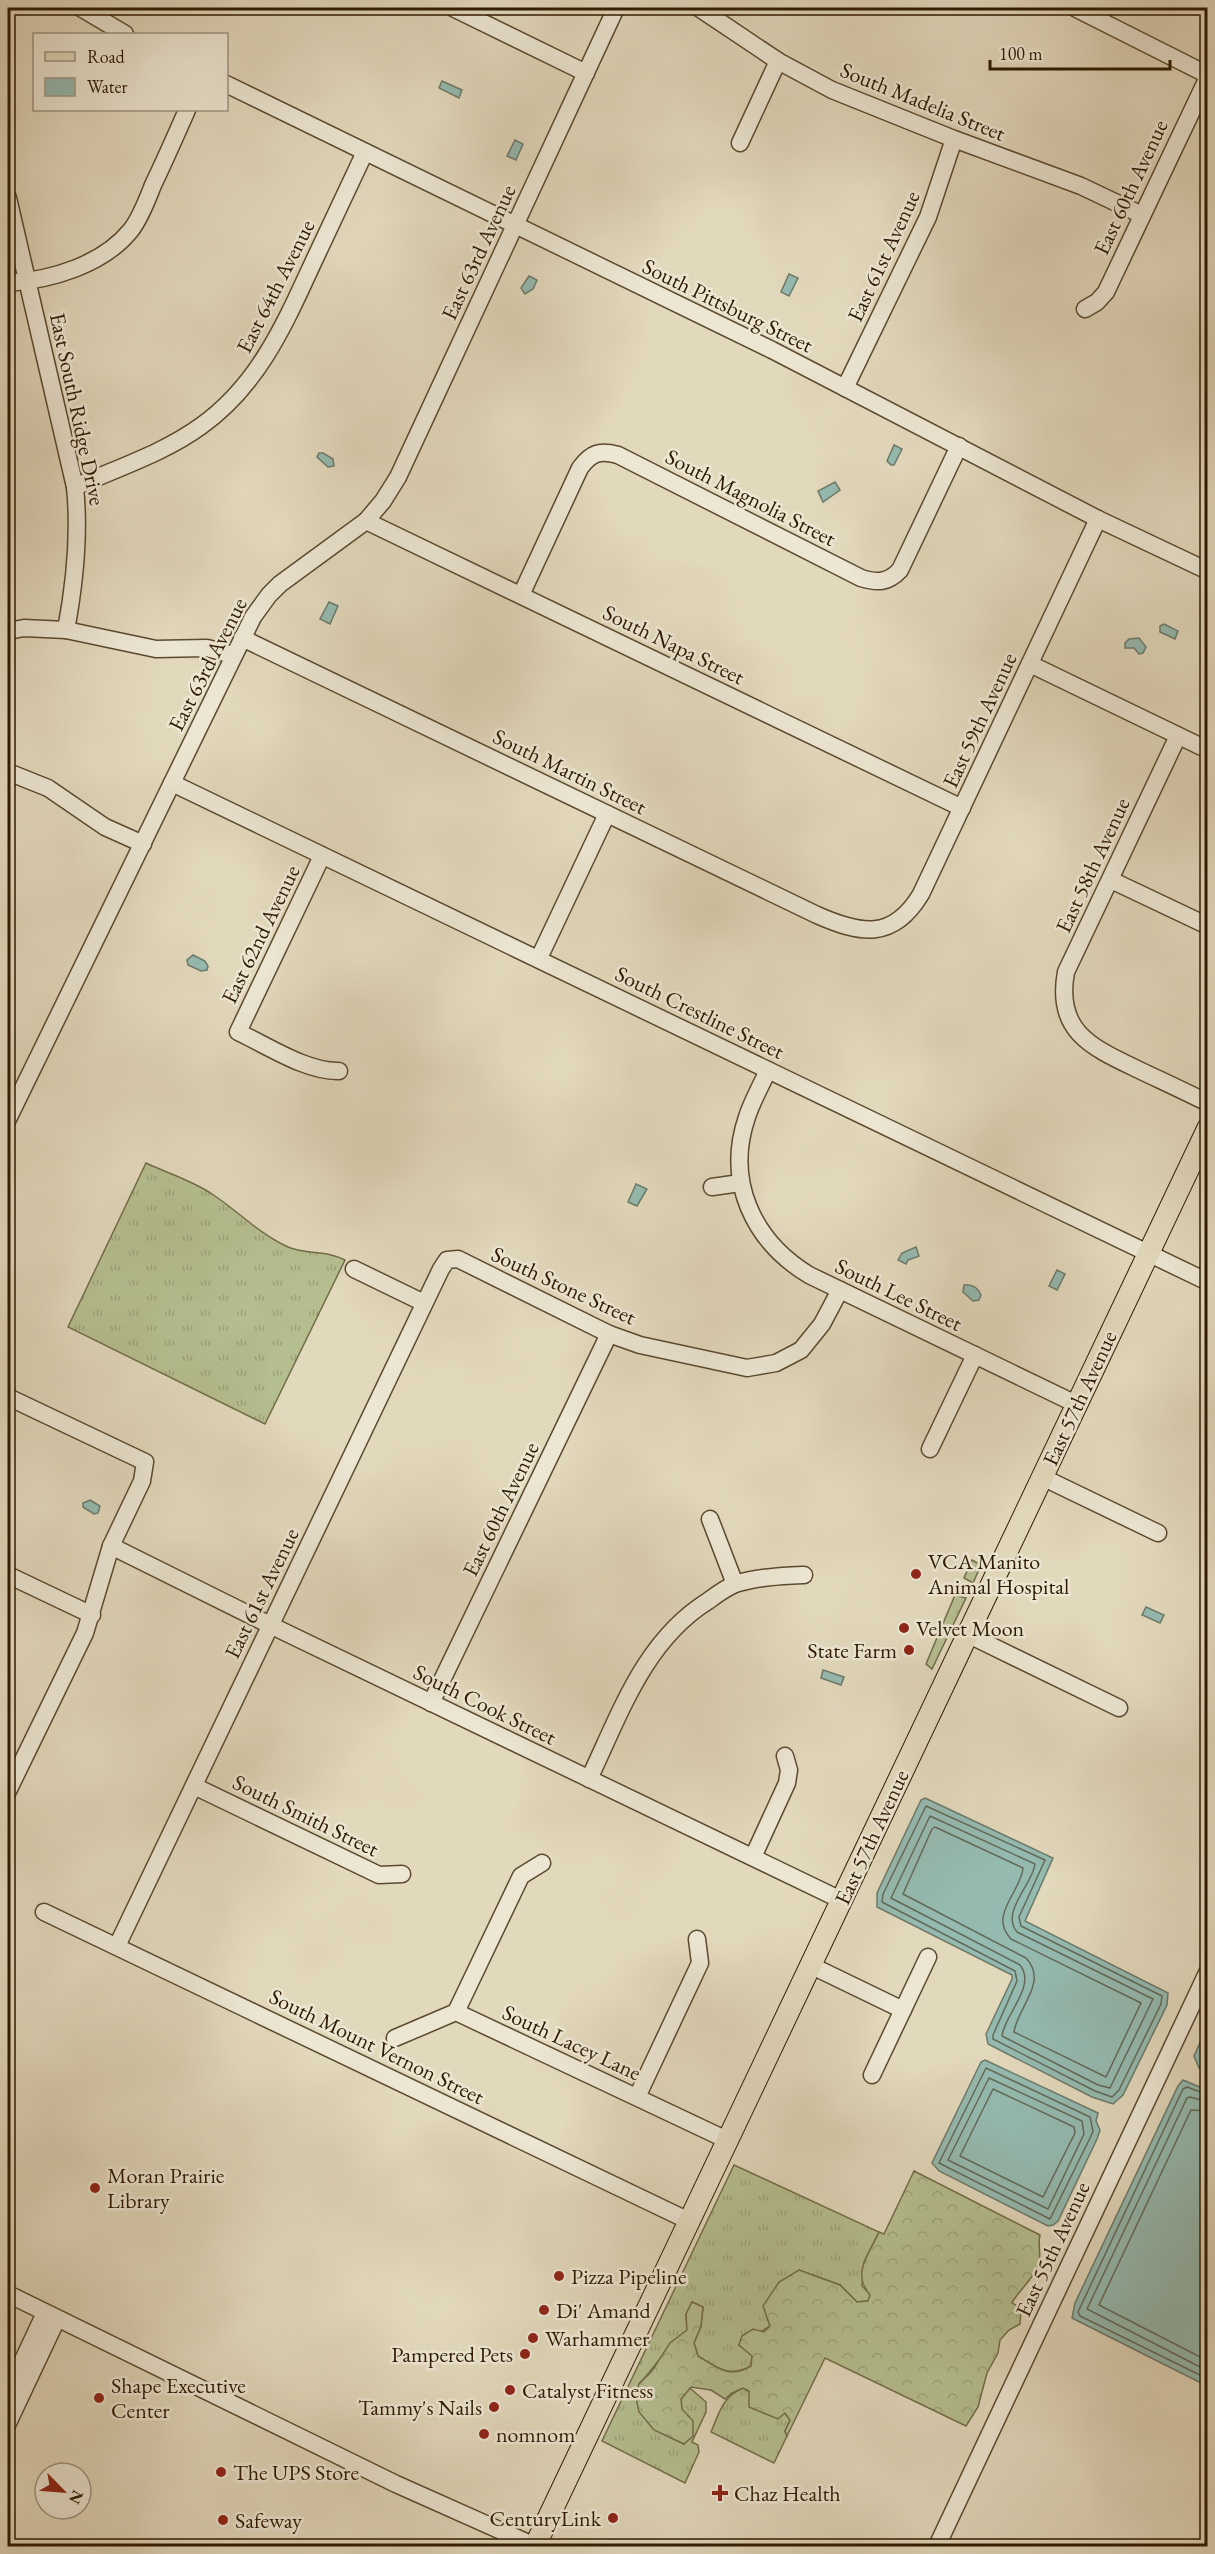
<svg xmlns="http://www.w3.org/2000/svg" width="1215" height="2554" viewBox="0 0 1215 2554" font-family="'EB Garamond',serif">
  <defs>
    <pattern id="grass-tufts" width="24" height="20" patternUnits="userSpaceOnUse" patternTransform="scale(1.5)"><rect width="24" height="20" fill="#b5be8f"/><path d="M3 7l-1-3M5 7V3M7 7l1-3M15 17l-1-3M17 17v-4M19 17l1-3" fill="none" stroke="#9ca37a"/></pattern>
    <pattern id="forest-crowns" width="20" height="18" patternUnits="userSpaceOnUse" patternTransform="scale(1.5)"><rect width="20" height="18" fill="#b5be8f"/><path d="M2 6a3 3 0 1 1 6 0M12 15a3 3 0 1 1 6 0" fill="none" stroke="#9ca37a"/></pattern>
  </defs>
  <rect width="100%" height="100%" fill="#e2d8bc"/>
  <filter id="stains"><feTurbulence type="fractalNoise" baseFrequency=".00333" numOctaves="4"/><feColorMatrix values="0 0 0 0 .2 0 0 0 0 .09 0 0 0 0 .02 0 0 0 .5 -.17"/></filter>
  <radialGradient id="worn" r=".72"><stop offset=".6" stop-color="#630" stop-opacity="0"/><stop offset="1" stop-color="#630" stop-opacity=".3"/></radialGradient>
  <!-- grass -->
  <g fill="url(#grass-tufts)" stroke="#726c48" stroke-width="1.5">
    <path d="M146,1163C167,1173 193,1181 212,1194C238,1211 259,1234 288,1247C307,1255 327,1250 345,1260L265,1424L68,1327Z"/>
    <polygon points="972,1560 981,1565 973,1583 964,1578"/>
    <polygon points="955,1595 966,1598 932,1669 926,1664"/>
    <path d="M734,2165L879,2232L864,2262L862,2286L871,2295L868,2301L857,2302L840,2285L799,2270L764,2306L770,2326L739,2345L752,2355L751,2366C729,2378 718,2368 698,2356L694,2343L701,2326L703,2307L692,2302L686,2315L687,2330C667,2346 656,2366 639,2384L672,2438L684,2444L681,2399L690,2388L706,2402V2412L692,2442L698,2445L699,2452L685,2483L602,2441Z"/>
    <path d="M743,2388L784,2412L790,2420L785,2431L787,2436L774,2463L711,2432C719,2413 723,2396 743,2388Z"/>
  </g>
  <!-- forest -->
  <path fill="url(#forest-crowns)" stroke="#726c48" stroke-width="1.5" d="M914,2171L1040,2235C1037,2247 1043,2256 1037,2268C1032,2280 1015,2295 1012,2303L1021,2308L1020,2324L1009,2330L1000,2340L998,2353L987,2373L978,2407L966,2426L825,2358L787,2436L785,2431L790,2420L785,2413L778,2419L749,2407V2391L743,2388L732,2393L725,2399L711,2390L691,2387L681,2399L682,2409L693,2421V2436L684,2444L654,2430L639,2412L635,2393L639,2384L652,2371L670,2343L687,2330L686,2314L692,2302L703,2307L701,2326L694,2343L698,2356C718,2368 729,2379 751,2366L752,2356L739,2345L742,2336L753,2329L764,2332L770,2326L763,2306L779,2282L799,2270L840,2285L857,2302L868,2301L870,2295C851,2273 869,2255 879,2232L884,2234Z"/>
  <!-- water -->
  <g fill="#95bab0" stroke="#6c7a6a" stroke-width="1.5">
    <polygon points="442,81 462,90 459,98 439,88"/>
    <polygon points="515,140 523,144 516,160 507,156"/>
    <polygon points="789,274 798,278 789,296 781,292"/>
    <polygon points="529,276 537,280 533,289 525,294 521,288"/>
    <polygon points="894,445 902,449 894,465 891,465 887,461"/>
    <polygon points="319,453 323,453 333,459 334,466 328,467 317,457"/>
    <polygon points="835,482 840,490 823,502 818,491"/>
    <polygon points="329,602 338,606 330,624 320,619"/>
    <polygon points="1164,624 1178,631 1175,639 1160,632 1160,626"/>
    <polygon points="1139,638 1146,647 1143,653 1139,654 1134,648 1125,648 1125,643 1129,639"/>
    <polygon points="193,955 205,961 208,966 207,970 201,971 188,965 187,960"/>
    <polygon points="636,1184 647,1189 637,1206 628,1202"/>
    <polygon points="916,1247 919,1256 908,1260 906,1264 898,1260 902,1253"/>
    <polygon points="1057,1270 1065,1274 1057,1290 1049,1286"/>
    <path d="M964,1285C972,1284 978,1288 981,1295L979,1300L973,1301L963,1292Z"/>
    <polygon points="90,1500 100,1506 98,1513 94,1514 83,1507 83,1503"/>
    <polygon points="1146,1607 1164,1615 1160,1623 1142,1615"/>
    <polygon points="823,1670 844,1677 841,1685 821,1678"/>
    <polygon points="925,1798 1053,1858 1025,1921 1168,1993 1167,2005 1123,2095 1113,2104 1092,2097 988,2044 986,2034 1012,1979 1012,1975 877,1907 877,1893 921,1800"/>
    <polygon points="1207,2027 1208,2075 1207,2075 1199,2068 1194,2056"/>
    <polygon points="985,2060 1098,2113 1096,2121 1100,2130 1097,2139 1058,2221 1053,2225 1048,2226 939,2171 932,2163 981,2062"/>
    <polygon points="1183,2080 1207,2090 1207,2386 1072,2318 1075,2303 1178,2086"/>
  </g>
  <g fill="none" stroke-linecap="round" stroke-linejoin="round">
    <!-- shore -->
    <g stroke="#626a58" stroke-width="1.5">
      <polygon points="926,1806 1045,1860 1019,1917 1021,1926 1162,1996 1161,2004 1119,2090 1112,2097 1095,2091 993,2039 993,2035 1017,1981 1015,1971 882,1902 883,1894"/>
      <path d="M930,1816L1035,1864C1033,1884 1000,1912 1017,1932L1153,1999L1110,2088L1098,2085L1002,2036C1004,2015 1037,1986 1020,1965L891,1898Z"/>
      <path d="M935,1827L1023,1868C1021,1892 988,1915 1011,1939L1141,2003L1106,2077L1014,2032C1017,2008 1049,1982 1026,1958L903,1894L932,1829Z"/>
      <polygon points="986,2068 1090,2117 1093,2131 1091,2136 1050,2219 939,2163"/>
      <polygon points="989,2078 1082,2121 1084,2134 1048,2209 948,2160"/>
      <polygon points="993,2089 1074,2127 1075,2133 1043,2197 960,2156"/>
      <polyline points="1208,2095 1187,2087 1183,2089 1078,2312 1080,2316 1208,2379"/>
      <polyline points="1208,2102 1190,2097 1187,2098 1087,2309 1208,2371"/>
      <polyline points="1208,2111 1191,2110 1099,2305 1208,2361"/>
    </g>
    <!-- minor casing -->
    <g stroke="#5b4a2f" stroke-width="19">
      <g id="minor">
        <polyline points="81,8 125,34"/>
        <polyline points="453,8 586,73"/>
        <polyline points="699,8 778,61 832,90 954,139 1081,186 1142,215"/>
        <polyline points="1075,8 1208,75"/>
        <polyline points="226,84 772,350 1098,519 1208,571"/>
        <polyline points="740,143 778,61"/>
        <path d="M8,198L75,487C80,536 75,582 66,630"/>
        <path d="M8,283C51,280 103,265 131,230C141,217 147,200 153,185C165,160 176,135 187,110"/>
        <polyline points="1085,309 1097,302 1106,292 1208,77"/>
        <polyline points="845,388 928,217 954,139"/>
        <path d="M75,487C117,468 164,453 201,426C257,386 283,328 311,267C329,229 347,191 365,152"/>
        <polyline points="366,521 962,808"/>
        <path d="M521,595L580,468C591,453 599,450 618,455L861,578C877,583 888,583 900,570L959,446"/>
        <polyline points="8,631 24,628 66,630 156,649 207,648 233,655"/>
        <path d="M242,638L817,915C860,934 893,941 921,894L1098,519"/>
        <polyline points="1030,664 1208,750"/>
        <path d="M1178,736L1066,972C1055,1031 1091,1047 1137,1069C1160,1080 1184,1091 1208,1103"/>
        <polyline points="8,772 48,788 105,827 143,844"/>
        <polyline points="172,783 1208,1282"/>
        <path d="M322,856L238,1032C268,1046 307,1072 339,1071"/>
        <polyline points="1111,880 1208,926"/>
        <polyline points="539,958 607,814"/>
        <path d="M768,1070C761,1086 752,1101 747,1117C725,1181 753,1241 809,1275L1076,1404"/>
        <polyline points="8,1119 253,617 269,595 280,584 366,521 383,501 398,477 616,8"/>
        <polyline points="712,1187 740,1183"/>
        <polyline points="354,1269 424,1303"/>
        <polyline points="8,1397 145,1462 142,1481 111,1546 85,1633 8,1791"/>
        <polyline points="930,1449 975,1355"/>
        <polyline points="1042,1477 1158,1533"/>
        <polyline points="710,1519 735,1584"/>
        <polyline points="111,1546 270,1625 841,1900"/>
        <polyline points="8,1575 92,1615"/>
        <polyline points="967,1634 1119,1708"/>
        <polyline points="431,1703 609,1334"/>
        <path d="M589,1779C620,1714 644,1641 708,1601C716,1595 726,1588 735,1584C757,1577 782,1576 804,1575"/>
        <polyline points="194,1786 379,1875 402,1874"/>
        <polyline points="753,1857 787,1783 789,1770 785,1756"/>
        <polyline points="44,1912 689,2221"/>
        <polyline points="117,1946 441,1269 447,1260 458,1259 609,1334 640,1345 747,1368 776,1363 801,1350 822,1324 840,1290"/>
        <polyline points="810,1965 903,2010"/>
        <polyline points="456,2012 521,1876 542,1863"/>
        <polyline points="395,2038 456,2012 727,2140"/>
        <polyline points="872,2075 928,1957"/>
        <polyline points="637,2097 700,1963 697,1939"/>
        <polyline points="8,2294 396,2484 535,2546"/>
        <polyline points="8,2392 45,2313"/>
        <polyline points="8,2423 57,2319"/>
        <polyline points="937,2546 1208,1971"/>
      </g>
    </g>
    <!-- major casing -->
    <g stroke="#2e1a00" stroke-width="23">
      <polyline id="major" points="535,2546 1208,1128"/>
    </g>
    <!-- minor -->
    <use href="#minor" stroke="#ece6d3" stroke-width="16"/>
    <!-- major -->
    <use href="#major" stroke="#e2d8bc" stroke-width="21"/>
  </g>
  <!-- markers -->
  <g fill="#8f2418" stroke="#ece6d3" stroke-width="2">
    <circle cx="916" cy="1574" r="6"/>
    <circle cx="904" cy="1628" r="6"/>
    <circle cx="909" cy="1650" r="6"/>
    <circle cx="95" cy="2188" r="6"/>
    <circle cx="559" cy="2276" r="6"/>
    <circle cx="544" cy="2310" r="6"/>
    <circle cx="533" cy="2338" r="6"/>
    <circle cx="525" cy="2354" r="6"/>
    <circle cx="510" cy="2390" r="6"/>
    <circle cx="99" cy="2398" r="6"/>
    <circle cx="494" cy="2407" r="6"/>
    <circle cx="484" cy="2434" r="6"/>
    <circle cx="221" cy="2472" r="6"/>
    <path d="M717 2484h6v6h6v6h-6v6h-6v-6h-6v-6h6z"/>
    <circle cx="613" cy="2518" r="6"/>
    <circle cx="223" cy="2520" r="6"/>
  </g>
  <g text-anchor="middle" stroke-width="5" stroke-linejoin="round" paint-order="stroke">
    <!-- street labels -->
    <g font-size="22" fill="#2e1a00" stroke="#ece6d3">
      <text transform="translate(923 101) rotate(22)" y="8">South Madelia Street</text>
      <text transform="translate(1130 187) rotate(-65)" y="8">East 60th Avenue</text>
      <text transform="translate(478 252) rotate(-65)" y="8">East 63rd Avenue</text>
      <text transform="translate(883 256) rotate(-65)" y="8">East 61st Avenue</text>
      <text transform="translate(275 286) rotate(-63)" y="8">East 64th Avenue</text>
      <text transform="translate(728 305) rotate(26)" y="8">South Pittsburg Street</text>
      <text transform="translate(78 409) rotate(78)" y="8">East South Ridge Drive</text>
      <text transform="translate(751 497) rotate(27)" y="8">South Magnolia Street</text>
      <text transform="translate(674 644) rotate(26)" y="8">South Napa Street</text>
      <text transform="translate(207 664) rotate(-63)" y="8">East 63rd Avenue</text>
      <text transform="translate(979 720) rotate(-65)" y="8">East 59th Avenue</text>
      <text transform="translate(570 771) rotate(26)" y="8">South Martin Street</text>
      <text transform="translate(1092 865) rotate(-65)" y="8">East 58th Avenue</text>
      <text transform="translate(260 934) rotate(-64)" y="8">East 62nd Avenue</text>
      <text transform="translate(700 1012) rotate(26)" y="8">South Crestline Street</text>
      <text transform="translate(564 1285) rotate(25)" y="8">South Stone Street</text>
      <text transform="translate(899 1294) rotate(26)" y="8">South Lee Street</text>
      <text transform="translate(1079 1398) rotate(-65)" y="8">East 57th Avenue</text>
      <text transform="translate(500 1509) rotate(-64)" y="8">East 60th Avenue</text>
      <text transform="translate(261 1593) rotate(-64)" y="8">East 61st Avenue</text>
      <text transform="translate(485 1704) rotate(26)" y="8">South Cook Street</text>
      <text transform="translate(306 1815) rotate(26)" y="8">South Smith Street</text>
      <text transform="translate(871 1837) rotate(-65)" y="8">East 57th Avenue</text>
      <text transform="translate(572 2042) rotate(25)" y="8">South Lacey Lane</text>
      <text transform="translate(377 2046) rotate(26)" y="8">South Mount Vernon Street</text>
      <text transform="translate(1052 2249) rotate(-65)" y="8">East 55th Avenue</text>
    </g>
    <!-- poi labels -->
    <g font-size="22" fill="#2e1a00" stroke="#ece6d3" text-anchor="start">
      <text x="928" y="1569">VCA Manito<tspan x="928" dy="25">Animal Hospital</tspan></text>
      <text x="916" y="1636">Velvet Moon</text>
      <text x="897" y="1658" text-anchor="end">State Farm</text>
      <text x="107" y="2183">Moran Prairie<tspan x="107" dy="25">Library</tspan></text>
      <text x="571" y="2284">Pizza Pipeline</text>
      <text x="556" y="2318">Di' Amand</text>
      <text x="545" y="2346">Warhammer</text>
      <text x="513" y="2362" text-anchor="end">Pampered Pets</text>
      <text x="111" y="2393">Shape Executive<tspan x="111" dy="25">Center</tspan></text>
      <text x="522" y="2398">Catalyst Fitness</text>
      <text x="482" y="2415" text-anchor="end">Tammy's Nails</text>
      <text x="496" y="2442">nomnom</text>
      <text x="233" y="2480">The UPS Store</text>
      <text x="734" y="2501">Chaz Health</text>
      <text x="601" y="2526" text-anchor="end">CenturyLink</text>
      <text x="235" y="2528">Safeway</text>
    </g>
  </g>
  <!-- margin -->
  <rect width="1215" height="2554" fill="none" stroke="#e2d8bc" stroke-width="30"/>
  <rect x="9" y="9" width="1197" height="2536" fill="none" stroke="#2e1a00" stroke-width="3"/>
  <rect x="15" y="15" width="1185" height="2524" fill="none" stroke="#2e1a00" stroke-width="1.5"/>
  <!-- legend -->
  <rect x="33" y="33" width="195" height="78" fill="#ece6d3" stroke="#a0947f" stroke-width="1.5"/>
  <rect x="45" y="52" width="30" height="9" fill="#e2d8bc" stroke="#a0947f" stroke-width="1.5"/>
  <text x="87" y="63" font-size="18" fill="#2e1a00">Road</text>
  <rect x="45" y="78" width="30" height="18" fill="#95bab0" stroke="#a0947f" stroke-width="1.5"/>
  <text x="87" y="93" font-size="18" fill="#2e1a00">Water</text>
  <!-- north arrow -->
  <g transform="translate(63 2491) rotate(115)"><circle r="28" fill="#ece6d3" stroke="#a0947f" stroke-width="1.5"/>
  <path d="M0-4.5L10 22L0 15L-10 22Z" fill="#8f2418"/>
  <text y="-9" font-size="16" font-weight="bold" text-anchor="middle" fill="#2e1a00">N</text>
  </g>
  <!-- scale -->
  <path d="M990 60v9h180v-9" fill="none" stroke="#2e1a00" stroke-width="3"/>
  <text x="999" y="60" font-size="18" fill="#2e1a00" stroke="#ece6d3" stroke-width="4.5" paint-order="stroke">100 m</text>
  <rect width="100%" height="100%" filter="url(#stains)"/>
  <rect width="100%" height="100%" fill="url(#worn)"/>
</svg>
